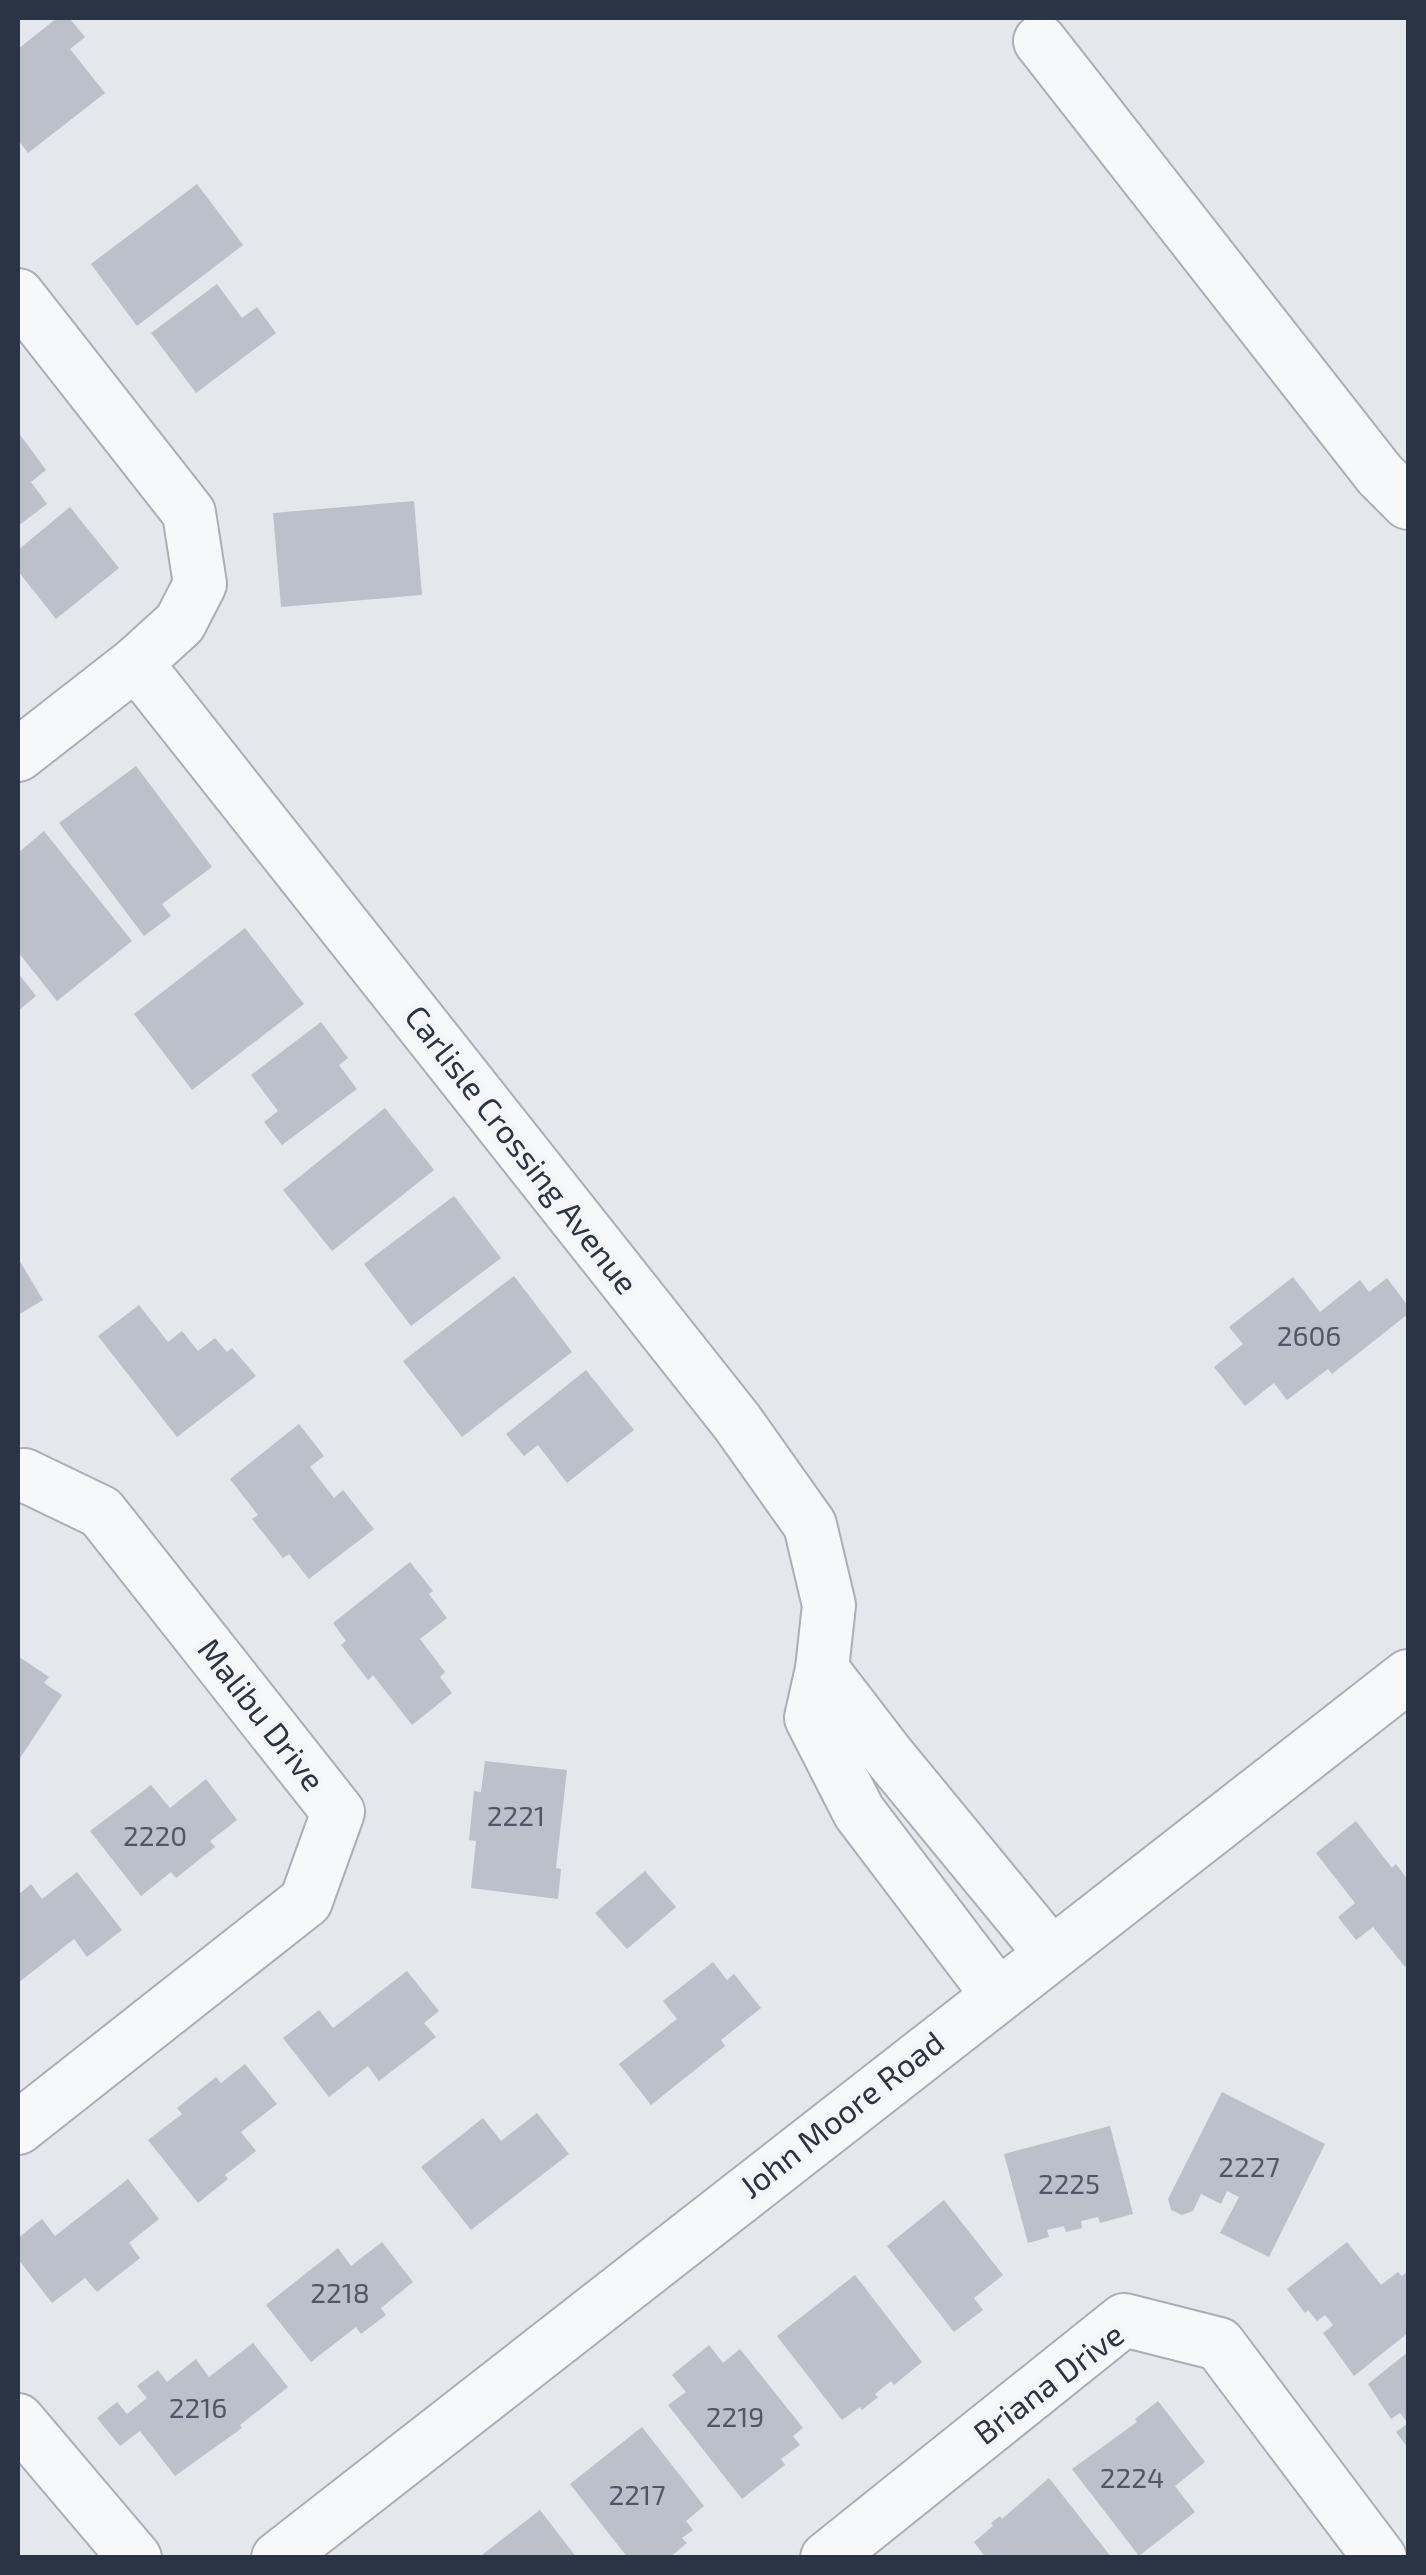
<svg xmlns="http://www.w3.org/2000/svg" width="1426" height="2575" viewBox="0 0 1426 2575" font-family="'Exo 2',sans-serif">
  <rect width="100%" height="100%" fill="#e4e7ec"/>
  <!-- building -->
  <g fill="#bbc0ca">
    <polygon points="57,18 69,18 85,37 70,49 105,93 28,153 18,140 18,49"/>
    <polygon points="197,184 243,245 137,326 91,264"/>
    <polygon points="217,284 242,318 257,307 276,333 196,393 151,333"/>
    <polygon points="18,432 46,470 31,482 47,504 18,526"/>
    <polygon points="414,501 422,595 281,607 273,513"/>
    <polygon points="70,507 119,568 56,619 18,571 18,550"/>
    <polygon points="136,766 212,867 162,904 171,916 144,936 59,823"/>
    <polygon points="44,831 132,941 57,1001 18,952 18,853"/>
    <polygon points="245,928 304,1004 192,1090 134,1014"/>
    <polygon points="18,973 36,996 18,1011"/>
    <polygon points="321,1022 348,1058 339,1065 357,1089 282,1145 264,1122 278,1111 251,1075"/>
    <polygon points="385,1108 434,1170 332,1251 283,1190"/>
    <polygon points="454,1196 501,1258 411,1326 364,1264"/>
    <polygon points="18,1258 43,1300 18,1315"/>
    <polygon points="514,1276 572,1352 462,1437 403,1361"/>
    <polygon points="1293,1277 1320,1312 1360,1280 1369,1292 1387,1278 1408,1306 1408,1314 1332,1374 1328,1369 1287,1400 1274,1383 1245,1406 1214,1367 1243,1344 1229,1327"/>
    <polygon points="139,1305 168,1342 182,1331 198,1351 215,1338 227,1352 232,1348 256,1376 177,1437 98,1336"/>
    <polygon points="586,1370 634,1430 567,1483 538,1445 524,1456 506,1434"/>
    <polygon points="299,1424 324,1456 310,1467 334,1498 343,1490 374,1529 309,1579 289,1554 283,1558 252,1519 258,1515 230,1479"/>
    <polygon points="410,1562 433,1591 429,1594 447,1618 420,1639 445,1672 440,1677 452,1693 412,1725 373,1675 368,1680 341,1645 346,1641 333,1623"/>
    <polygon points="18,1656 49,1677 44,1683 62,1695 18,1761"/>
    <polygon points="485,1761 567,1770 556,1868 561,1869 558,1899 471,1888 476,1841 469,1840 474,1791 481,1792"/>
    <polygon points="206,1779 237,1820 210,1841 215,1847 176,1878 171,1872 141,1896 90,1831 151,1785 170,1808"/>
    <polygon points="1356,1821 1392,1868 1396,1864 1408,1880 1408,1964 1405,1967 1373,1927 1356,1940 1338,1917 1355,1903 1316,1853"/>
    <polygon points="645,1871 676,1907 627,1949 595,1913"/>
    <polygon points="77,1872 122,1930 87,1957 74,1939 18,1983 18,1895 31,1884 42,1899"/>
    <polygon points="713,1962 727,1980 734,1974 761,2008 721,2040 725,2046 651,2105 619,2064 677,2019 663,2001"/>
    <polygon points="407,1971 439,2011 424,2023 436,2037 379,2081 368,2066 329,2097 283,2038 319,2010 333,2028"/>
    <polygon points="245,2064 277,2104 241,2132 256,2151 225,2175 228,2179 198,2203 148,2140 182,2114 177,2108 216,2077 221,2083"/>
    <polygon points="1222,2092 1325,2144 1269,2257 1220,2233 1239,2197 1227,2191 1221,2204 1201,2194 1193,2211 1182,2215 1171,2210 1168,2199"/>
    <polygon points="537,2113 569,2154 471,2230 421,2167 483,2118 501,2141"/>
    <polygon points="1110,2126 1133,2214 1100,2223 1098,2217 1081,2221 1082,2228 1066,2232 1064,2226 1047,2230 1049,2237 1028,2243 1004,2154"/>
    <polygon points="128,2179 159,2219 129,2243 140,2258 97,2292 85,2278 52,2303 18,2259 18,2238 42,2219 55,2236"/>
    <polygon points="944,2200 1003,2275 974,2298 983,2310 954,2332 887,2246"/>
    <polygon points="382,2242 413,2282 381,2308 386,2315 361,2334 356,2327 311,2362 266,2305 338,2248 351,2266"/>
    <polygon points="1347,2242 1381,2285 1398,2272 1402,2276 1408,2271 1408,2333 1354,2376 1323,2333 1333,2325 1325,2315 1317,2321 1308,2310 1305,2313 1287,2289"/>
    <polygon points="855,2275 922,2362 894,2385 891,2381 875,2394 878,2397 862,2410 860,2407 842,2420 777,2336"/>
    <polygon points="253,2343 288,2387 240,2425 242,2428 175,2476 140,2431 120,2446 97,2418 117,2402 127,2414 147,2398 137,2386 158,2370 167,2382 196,2359 209,2377"/>
    <polygon points="709,2345 723,2363 740,2349 803,2428 793,2436 800,2445 781,2459 785,2465 742,2499 668,2405 686,2392 672,2375"/>
    <polygon points="1408,2352 1408,2448 1396,2432 1408,2423 1400,2413 1391,2419 1368,2384"/>
    <polygon points="1158,2401 1205,2462 1175,2486 1195,2512 1139,2556 1072,2469 1137,2422 1135,2419"/>
    <polygon points="642,2427 704,2506 686,2521 693,2530 682,2538 687,2543 669,2558 628,2558 570,2484"/>
    <polygon points="1049,2478 1112,2558 986,2558 974,2542 993,2526 991,2523 1000,2516 1002,2519"/>
    <polygon points="540,2510 577,2558 478,2558"/>
  </g>
  <g fill="none" stroke-linecap="round" stroke-linejoin="round">
    <!-- minor casing -->
    <g stroke="#a9aeb7" stroke-width="56">
      <g id="minor">
        <polyline points="1040,41 1380,475 1408,503"/>
        <polyline points="18,295 189,513 200,584 180,623 136,663 18,755"/>
        <polyline points="136,663 737,1422 810,1525 829,1605 822,1669 811,1718 859,1812 997,1994"/>
        <polyline points="822,1669 888,1755 1050,1952"/>
        <polyline points="18,2128 306,1901 338,1812 101,1512 24,1475"/>
        <polyline points="18,2420 135,2558"/>
        <polyline points="278,2558 1408,1676"/>
        <polyline points="827,2558 1124,2320 1219,2344 1380,2558"/>
      </g>
    </g>
    <!-- minor -->
    <use href="#minor" stroke="#f7f8fa" stroke-width="52"/>
  </g>
  <g text-anchor="middle" stroke-width="10" stroke-linejoin="round" paint-order="stroke">
    <!-- number labels -->
    <g font-size="28" fill="#4f5766">
      <text x="1309" y="1346">2606</text>
      <text x="516" y="1826">2221</text>
      <text x="155" y="1846">2220</text>
      <text x="1249" y="2177">2227</text>
      <text x="1069" y="2194">2225</text>
      <text x="340" y="2303">2218</text>
      <text x="198" y="2418">2216</text>
      <text x="735" y="2427">2219</text>
      <text x="1132" y="2488">2224</text>
      <text x="637" y="2505">2217</text>
    </g>
    <!-- street labels -->
    <g font-size="32" fill="#2b3445" stroke="#f4f6f9">
      <text transform="translate(521 1150) rotate(52)" y="11">Carlisle Crossing Avenue</text>
      <text transform="translate(261 1715) rotate(52)" y="11">Malibu Drive</text>
      <text transform="translate(842 2115) rotate(-38)" y="11">John Moore Road</text>
      <text transform="translate(1049 2384) rotate(-37)" y="11">Briana Drive</text>
    </g>
  </g>
  <!-- border -->
  <rect width="1426" height="2575" fill="none" stroke="#2b3445" stroke-width="40"/>
</svg>
